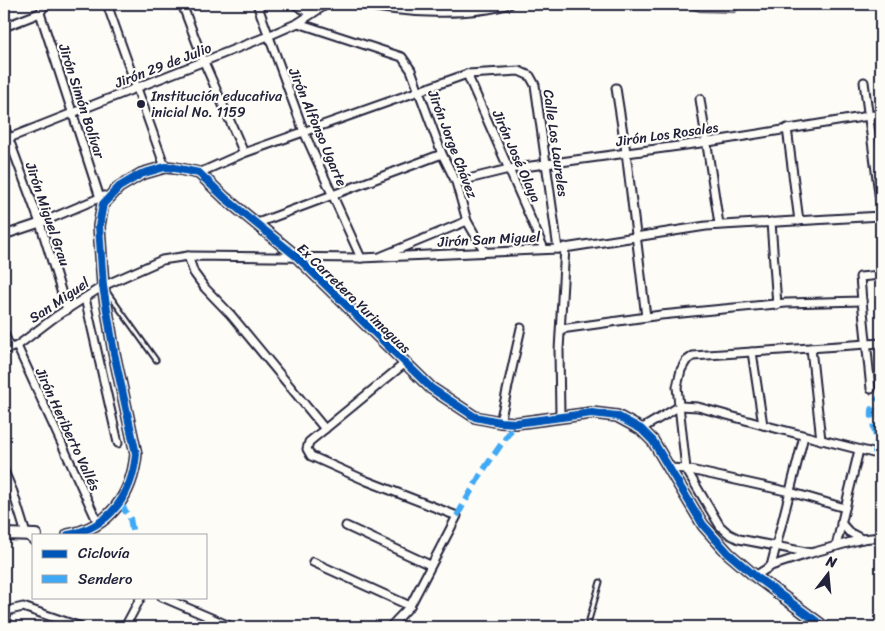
<svg xmlns="http://www.w3.org/2000/svg" width="885" height="631" viewBox="0 0 885 631" font-family="Sriracha,sans-serif">
  <rect width="100%" height="100%" fill="#fdfcf7"/>
  <filter id="ink" filterUnits="userSpaceOnUse"><feTurbulence type="fractalNoise" baseFrequency=".02" numOctaves="2"/><feDisplacementMap in="SourceGraphic" scale="10" xChannelSelector="R" yChannelSelector="G"/><feConvolveMatrix kernelMatrix="1 2 1 2 8 2 1 2 1" color-interpolation-filters="sRGB"/></filter>
  <g filter="url(#ink)">
    <g fill="none" stroke-linecap="round" stroke-linejoin="round">
      <!-- stream -->
      <polyline stroke="#787885" stroke-width="2.5" points="678,4 700,11 734,12 743,4"/>
      <!-- lane casing -->
      <g stroke="#22223b" stroke-width="7">
        <g id="lane">
          <polyline points="108,293 156,360"/>
          <polyline points="587,627 600,582"/>
        </g>
      </g>
      <!-- street casing -->
      <g stroke="#22223b" stroke-width="11">
        <g id="street">
          <polyline points="107,4 165,167"/>
          <polyline points="182,4 204,62 244,153"/>
          <polyline points="257,4 304,132 361,258"/>
          <polyline points="294,4 311,14"/>
          <path d="M360,4C404,13 467,17 510,4"/>
          <polyline points="40,13 100,198"/>
          <polyline points="298,23 402,57 411,70 442,154 456,182 467,221 485,252"/>
          <polyline points="4,27 40,13 45,4"/>
          <polyline points="467,74 544,249"/>
          <polyline points="864,82 881,208"/>
          <polyline points="616,88 626,152 646,317"/>
          <polyline points="700,99 719,224"/>
          <polyline points="4,126 40,223 67,310"/>
          <polyline points="787,128 799,221"/>
          <polyline points="4,140 268,36 298,23 327,4"/>
          <polyline points="199,173 244,153 467,74 519,71 530,76 535,85 558,249"/>
          <polyline points="456,182 509,169 708,142 881,114"/>
          <polyline points="771,222 777,305"/>
          <polyline points="255,224 442,154"/>
          <polyline points="4,235 40,223 104,196"/>
          <polyline points="188,256 194,273 205,288 231,315 325,429"/>
          <polyline points="382,256 467,221"/>
          <polyline points="85,298 118,443"/>
          <polyline points="862,301 871,389"/>
          <polyline points="561,329 661,315 786,303 862,301 860,277 881,275"/>
          <polyline points="4,333 10,348"/>
          <polyline points="17,346 98,523"/>
          <polyline points="811,348 821,440"/>
          <polyline points="4,350 17,346 55,317 103,286 162,260 188,256 361,258 558,249 706,226 881,216"/>
          <polyline points="752,352 763,425"/>
          <polyline points="560,416 559,350 565,247"/>
          <polyline points="500,422 521,328"/>
          <polyline points="641,429 680,406 698,407 763,425 881,455"/>
          <polyline points="670,468 686,469 790,492 845,508"/>
          <polyline points="4,471 13,492 26,534 34,541"/>
          <polyline points="841,523 849,532 862,539"/>
          <polyline points="346,526 430,565"/>
          <polyline points="836,546 859,450"/>
          <polyline points="811,553 739,539 729,534 720,526 686,469 677,387 681,370 686,361 693,356 881,343"/>
          <polyline points="313,562 410,606"/>
          <polyline points="771,566 804,436"/>
          <polyline points="755,576 771,566 811,553 862,539 881,537"/>
          <polyline points="162,597 232,627"/>
          <polyline points="4,618 10,610 23,607 81,627"/>
          <polyline points="125,627 141,597"/>
          <polyline points="390,627 410,606 457,516 367,481 311,456 307,449 309,442 404,364"/>
        </g>
      </g>
      <!-- secondary casing -->
      <g stroke="#22223b" stroke-width="14">
        <g id="secondary">
          <polyline points="4,534 36,535"/>
          <path d="M68,535C110,527 132,495 136,454L114,353L103,286L99,226L103,204L119,187L141,174L165,167L175,168L199,173L225,198L297,257L431,388L475,417L500,422L516,423L592,413L617,416L641,429L653,441L703,525L728,553L755,576L824,627"/>
          <polyline points="4,621 10,627"/>
        </g>
      </g>
      <!-- lane -->
      <use href="#lane" stroke="#fdfcf7" stroke-width="3"/>
      <!-- street -->
      <use href="#street" stroke="#fdfcf7" stroke-width="7"/>
      <!-- secondary -->
      <use href="#secondary" stroke="#fdfcf7" stroke-width="10"/>
      <!-- quiet -->
      <g stroke="#3fa9f5" stroke-width="6" stroke-dasharray="12 6" stroke-linecap="butt">
        <path d="M875,454C880,435 870,424 872,410C873,407 877,402 878,399L881,398"/>
        <polyline points="120,503 130,518 133,535"/>
        <polyline points="457,516 482,472 516,423"/>
      </g>
      <!-- cycleway casing -->
      <g stroke="#fdfcf7" stroke-width="11">
        <path id="cycleway" d="M68,535C110,527 132,495 136,454L114,353L103,286L99,226L103,204L119,187L141,174L165,167L175,168L199,173L225,198L297,257L431,388L475,417L500,422L516,423L592,413L617,416L641,429L653,441L703,525L728,553L755,576L824,627"/>
      </g>
      <!-- cycleway -->
      <use href="#cycleway" stroke="#0057b8" stroke-width="8"/>
    </g>
  </g>
  <!-- markers -->
  <circle fill="#22223b" stroke="#fdfcf7" stroke-width="2" cx="141" cy="104" r="5"/>
  <g text-anchor="middle" stroke-width="4.5" stroke-linejoin="round" paint-order="stroke">
    <!-- street labels -->
    <g font-size="14" fill="#22223b" stroke="#fdfcf7">
      <text transform="translate(163 65) rotate(-21)" y="5">Jirón 29 de Julio</text>
      <text transform="translate(82 101) rotate(72)" y="5">Jirón Simón Bolívar</text>
      <text transform="translate(318 127) rotate(67)" y="5">Jirón Alfonso Ugarte</text>
      <text transform="translate(667 134) rotate(-8)" y="5">Jirón Los Rosales</text>
      <text transform="translate(556 143) rotate(82)" y="5">Calle Los Laureles</text>
      <text transform="translate(453 144) rotate(69)" y="5">Jirón Jorge Chávez</text>
      <text transform="translate(517 156) rotate(66)" y="5">Jirón José Olaya</text>
      <text transform="translate(48 214) rotate(71)" y="5">Jirón Miguel Grau</text>
      <text transform="translate(489 239) rotate(-3)" y="5">Jirón San Miguel</text>
      <text transform="translate(354 298) rotate(44)" y="5">Ex Carretera Yurimaguas</text>
      <text transform="translate(59 300) rotate(-34)" y="5">San Miguel</text>
      <text transform="translate(68 429) rotate(65)" y="5">Jirón Heriberto Vallés</text>
    </g>
    <!-- poi labels -->
    <g font-size="14" fill="#22223b" stroke="#fdfcf7" text-anchor="start">
      <text x="151" y="101">Institución educativa<tspan x="151" dy="16">inicial No. 1159</tspan></text>
    </g>
  </g>
  <!-- margin -->
  <rect width="885" height="631" fill="none" stroke="#fdfcf7" stroke-width="20"/>
  <rect x="10" y="10" width="865" height="611" fill="none" stroke="#22223b" stroke-width="2" filter="url(#ink)"/>
  <!-- legend -->
  <rect x="32" y="534" width="175" height="65" fill="#fdfcf7" stroke="#a5a5ac"/>
  <rect x="42" y="550" width="25" height="8" fill="#0057b8" stroke="#a5a5ac"/>
  <text x="78" y="558" font-size="15" fill="#22223b">Ciclovía</text>
  <rect x="42" y="575" width="25" height="8" fill="#3fa9f5" stroke="#a5a5ac"/>
  <text x="78" y="584" font-size="15" fill="#22223b">Sendero</text>
  <!-- north arrow -->
  <g transform="translate(828 574) rotate(16)" stroke="#fdfcf7" stroke-width="4" paint-order="stroke">
  <path d="M0-4L9 19L0 12L-9 19Z" fill="#22223b"/>
  <text y="-8" font-size="14" font-weight="bold" text-anchor="middle" fill="#22223b">N</text>
  </g>
</svg>
